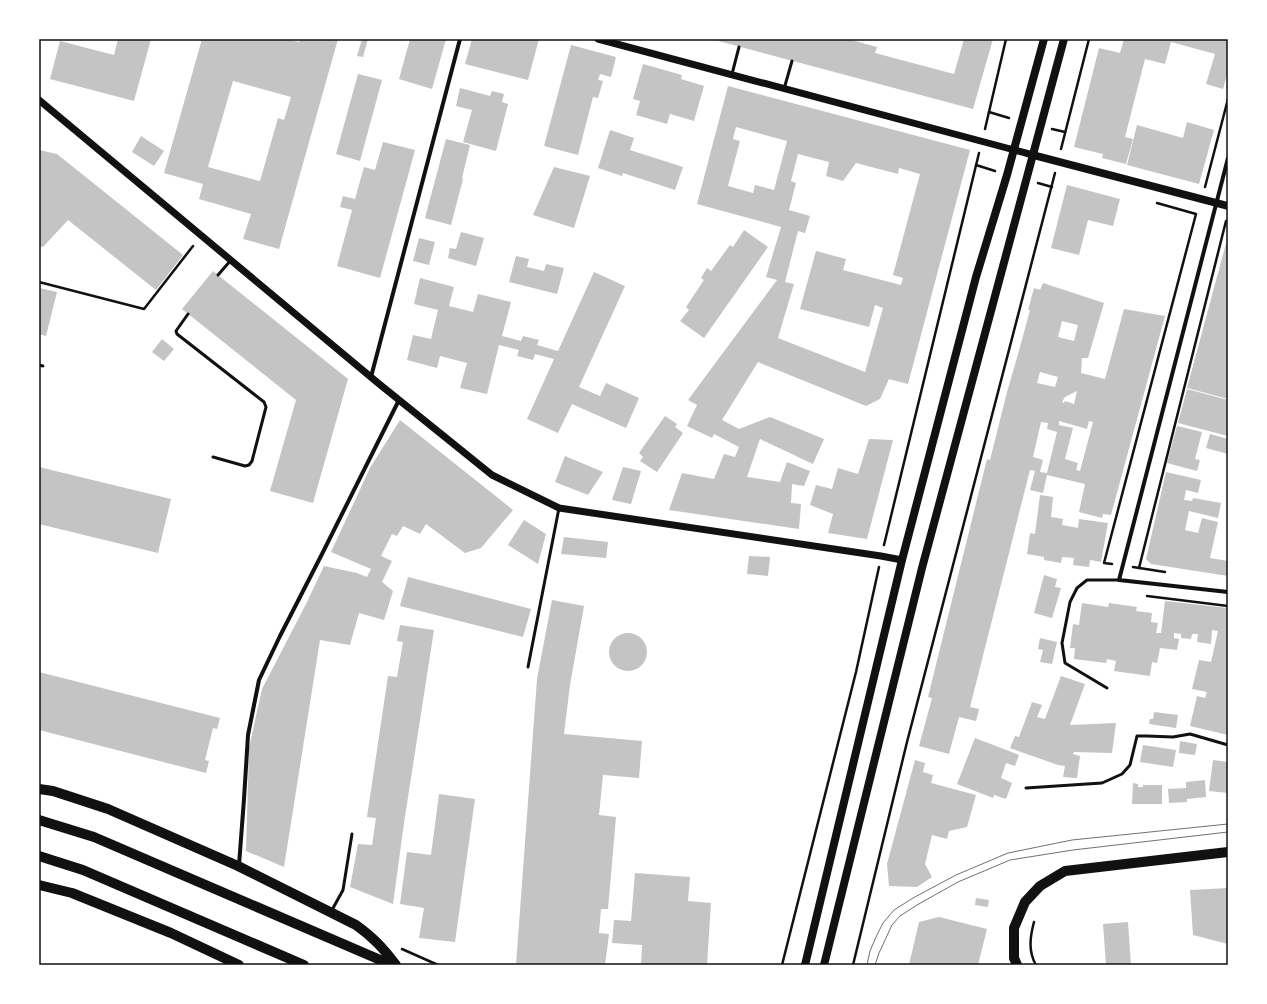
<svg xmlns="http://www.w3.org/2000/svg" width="1267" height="1004" viewBox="0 0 1267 1004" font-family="Inter,sans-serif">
  <rect width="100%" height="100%" fill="#fff"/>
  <!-- building -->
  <g fill="#c4c4c4" fill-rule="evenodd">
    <polygon points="118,39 151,39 134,101 50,79 60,41 114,55"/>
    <path d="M202,39H287L299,42L300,39H338L279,249L243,239L251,214L199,199L203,184L164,173ZM233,81L291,97L284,120L278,118L260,181L208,167Z"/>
    <polygon points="362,39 368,39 363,57 357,56"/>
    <polygon points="410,39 446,39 432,89 399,79"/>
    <polygon points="472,39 539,39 528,80 465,64"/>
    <polygon points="711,39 848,39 877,47 875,53 954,74 964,39 993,39 973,109"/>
    <polygon points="1124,39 1228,39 1228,71 1223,89 1206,84 1215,54 1171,42 1165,64 1145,59 1125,137 1133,139 1126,164 1102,158 1103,154 1074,147 1099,48 1120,53"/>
    <polygon points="571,45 616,57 611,77 600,74 598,80 603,81 598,98 593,97 578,155 544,146"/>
    <polygon points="643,64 682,75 681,79 704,86 694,121 670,114 667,124 636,115 640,101 633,99"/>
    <polygon points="358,74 382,80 360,161 336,154"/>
    <path d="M728,86L970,150L908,384L889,379L880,399L866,406L758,362L722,420L739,429L770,417L824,439L813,464L760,439L747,477L780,482L787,462L810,471L804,486L792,484L791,503L801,504L799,529L669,510L682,473L714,479L724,454L735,457L739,447L714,434L712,438L687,426L697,405L688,400L777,280L766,277L781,227L697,204ZM736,127L787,141L774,190L755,185L753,193L728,186L740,141L733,139ZM798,154L829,162L826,176L843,181L856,163L898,174L899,168L920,174L893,275L903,278L901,285L843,270L846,259L816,251L800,309L869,327L875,305L883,308L865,372L778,338L794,284L785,282L798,231L805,233L810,216L789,210L796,183L791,181Z"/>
    <polygon points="460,88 490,96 492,91 504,94 502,102 508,104 496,151 463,142 472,110 456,106"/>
    <polygon points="1187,122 1214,130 1199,184 1127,165 1137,125 1183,138"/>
    <polygon points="610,130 634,138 630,150 683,167 675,190 623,173 622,176 598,168"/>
    <polygon points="141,136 164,151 154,166 132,152"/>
    <polygon points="446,139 470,145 462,178 463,179 451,225 425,218"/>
    <polygon points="383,142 415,150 380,278 337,266 352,210 340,207 343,196 355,199 364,167 375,170"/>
    <polygon points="39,150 57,154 183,255 156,290 68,220 43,247 39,246"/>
    <polygon points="554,167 590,176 574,228 533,215"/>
    <polygon points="1067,185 1120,199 1113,226 1088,220 1079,255 1051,248"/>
    <polygon points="744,230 768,247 704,338 680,321 689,310 686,307 704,280 701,278 707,268 711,271 730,245 733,247"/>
    <polygon points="461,232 484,238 476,266 448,258 450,248 456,249"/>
    <polygon points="1228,236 1228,399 1187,388"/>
    <polygon points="419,238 435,242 429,265 413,261"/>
    <polygon points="516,256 529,259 527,267 544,271 546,264 564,268 557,294 509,282"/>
    <polygon points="213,271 348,379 313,503 270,491 296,400 182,309"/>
    <polygon points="594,272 625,286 579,387 600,396 606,383 639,398 626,428 572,404 558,433 527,419 554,359 535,354 533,360 517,356 519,350 499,345 487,394 460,388 467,363 440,356 437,368 407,360 413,335 431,339 438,310 414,304 420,278 454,287 449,306 473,312 478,294 511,302 502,336 521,341 523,336 539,340 537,345 558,351"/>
    <path d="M1043,283L1104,303L1088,358H1082L1081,373L1105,379L1124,309L1165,316L1111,515L1103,514L1102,518L1079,512L1085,484L1047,475L1043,493L1030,490L1035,471L1030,470L970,707L979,709L976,721L959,717L949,754L919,746L932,698L928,697L987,459L990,460L1007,392L1020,347L1030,310H1028L1034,288L1040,290ZM1062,321L1078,325L1074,341L1058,337ZM1040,372L1058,377L1055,387L1037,383ZM1077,391L1074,404L1065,401L1064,403L1062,402L1065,397ZM1059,421L1087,429L1089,421L1093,422L1080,471L1076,470L1078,463L1065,459L1073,428L1059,425ZM1041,422L1048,423L1047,429L1057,432L1047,473L1040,472L1043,460L1033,457Z"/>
    <polygon points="39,288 57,292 46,336 39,334"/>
    <polygon points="162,339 174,349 164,361 152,352"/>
    <polygon points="1187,389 1228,400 1228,436 1178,423"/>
    <polygon points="665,416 677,424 675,427 683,433 657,472 640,461 643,457 639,453"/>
    <polygon points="400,420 513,510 481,548 465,553 426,524 420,534 403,526 397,536 392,534 381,556 392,561 382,582 393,591 384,620 359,613 350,645 320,640 284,867 246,851 249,748 262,689 307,602 324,566 357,573 367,577 371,569 331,552 370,468"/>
    <polygon points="1177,426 1202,432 1195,459 1200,460 1197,471 1167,463"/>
    <polygon points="1210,434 1228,439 1228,454 1206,448"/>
    <polygon points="869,439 893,440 867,539 828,533 833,514 810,505 816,485 832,489 838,468 858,474"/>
    <polygon points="565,456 603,472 588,495 555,482"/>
    <polygon points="39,467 171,499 158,553 39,524"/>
    <polygon points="623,467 641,471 631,504 612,500"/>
    <polygon points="1166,472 1201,480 1198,493 1186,490 1184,500 1192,501 1193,498 1221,503 1218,518 1189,511 1185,530 1198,533 1202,518 1218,522 1210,558 1228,561 1228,576 1151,564 1146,559"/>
    <polygon points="1040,495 1053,497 1051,517 1063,519 1062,525 1078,528 1079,519 1108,523 1101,562 1090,560 1089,567 1073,565 1074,558 1062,557 1061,563 1044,560 1044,557 1027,554 1030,533 1035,534"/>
    <polygon points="524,520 546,534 538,564 508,545"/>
    <polygon points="564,537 608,542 606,558 561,554"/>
    <polygon points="749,556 770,557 768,576 747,574"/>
    <polygon points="1044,575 1057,579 1055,587 1061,588 1052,618 1034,613"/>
    <polygon points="408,577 531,609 523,637 400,606"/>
    <polygon points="552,600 584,606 570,685 564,734 642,741 639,778 603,775 599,815 616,817 608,909 601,909 599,933 609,934 605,965 516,965 537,679"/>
    <polygon points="1165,601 1228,608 1228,735 1190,726 1197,696 1205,698 1207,692 1192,689 1199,660 1211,662 1218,631 1212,630 1211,644 1197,642 1198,634 1192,634 1191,639 1181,638 1181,634 1174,633 1174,638 1179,639 1177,650 1160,648 1157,663 1152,662 1150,676 1114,671 1116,661 1107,659 1106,663 1074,659 1075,648 1070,648 1073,624 1079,625 1082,603 1108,607 1109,603 1137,607 1136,611 1152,613 1151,622 1158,623 1156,633 1161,633"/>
    <polygon points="400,625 434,630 404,823 393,904 350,887 358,844 372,845 376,818 367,817 388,676 397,677 403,642 397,641"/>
    <circle cx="628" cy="652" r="19"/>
    <polygon points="1040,638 1057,642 1052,664 1040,662 1043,650 1038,649"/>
    <polygon points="39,672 220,718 217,729 213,728 205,760 209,761 206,773 39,730"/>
    <polygon points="1061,676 1085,684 1070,725 1116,723 1112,753 1074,752 1073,754 1080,756 1077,778 1063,777 1065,766 1058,765 1010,748 1015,736 1019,737 1032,702 1042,705 1037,717 1045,719"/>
    <polygon points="1154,712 1178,715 1176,728 1149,724 1150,719 1153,719"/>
    <polygon points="975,738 1019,755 1015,766 1006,763 1001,778 1012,783 1006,799 994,795 993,798 957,784"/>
    <polygon points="1180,741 1197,744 1195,755 1179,753"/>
    <polygon points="1143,745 1176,750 1173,767 1140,762"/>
    <polygon points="915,760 925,763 923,772 933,775 931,783 976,795 967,827 949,831 947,839 932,835 925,864 932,877 917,887 889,886 887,864"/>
    <polygon points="1213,760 1228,762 1228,793 1209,791"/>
    <polygon points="1205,780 1206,797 1187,799 1187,802 1169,803 1168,789 1186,788 1186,782"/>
    <polygon points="1133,783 1138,784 1138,787 1143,787 1143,785 1162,785 1162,804 1132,804"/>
    <polygon points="439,794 475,799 455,942 419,938 424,908 400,904 407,852 431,855"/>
    <polygon points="635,873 690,877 688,901 711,903 707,965 641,965 642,945 612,943 614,920 631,921"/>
    <polygon points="1228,888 1228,944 1193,935 1190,890"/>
    <polygon points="976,898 989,900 988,907 975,905"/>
    <polygon points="939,917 987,929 978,965 909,965 919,922"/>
    <polygon points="1128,922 1131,965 1106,965 1103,924"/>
  </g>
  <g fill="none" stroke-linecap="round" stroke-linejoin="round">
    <!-- path -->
    <g stroke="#111" stroke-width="2.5">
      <polyline points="989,112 1009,118"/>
      <polyline points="985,129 1006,39"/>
      <polyline points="1052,129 1065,132"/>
      <polyline points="1061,149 1089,39"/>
      <polyline points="976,165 995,171"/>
      <polyline points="1038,183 1052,187"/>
      <polyline points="1205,187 1228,99"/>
      <polyline points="39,282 144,309 193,246"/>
      <polyline points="884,545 979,153"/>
      <polyline points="1112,564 1104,563 1196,214 1157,203"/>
      <polyline points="1133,567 1165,572"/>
      <polyline points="1139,568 1226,221 1228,221"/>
      <polyline points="1147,596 1228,606"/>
      <path d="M1034,922C1030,937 1028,951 1036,965"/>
      <polyline points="402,949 438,965"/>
      <polyline points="782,965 856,672 879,567"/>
      <polyline points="853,965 907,742 1055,173"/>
    </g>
    <!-- service -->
    <g stroke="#111" stroke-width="3">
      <polyline points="732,74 739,47"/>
      <polyline points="784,89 792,61"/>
      <polyline points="218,275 231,260"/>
      <polyline points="188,314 176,331 177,334 264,402 266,407 252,461 249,465 245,466 213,457"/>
      <polyline points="39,365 43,366"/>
      <polyline points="528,667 559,508"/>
      <polyline points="1107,688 1065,663 1062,643 1070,602 1077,588 1087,580 1119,580"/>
      <polyline points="1026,788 1102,783 1122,774 1130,765 1137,736 1147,736 1173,737 1190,734 1228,745"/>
      <polyline points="332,910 343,890 352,834"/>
    </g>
    <!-- minor -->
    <g stroke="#111" stroke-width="4">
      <polyline points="1228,158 1119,580 1228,592"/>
      <polyline points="371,377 460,39"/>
      <polyline points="239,865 244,799 248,735 259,680 280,636 322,554 399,400"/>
    </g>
    <!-- tertiary -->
    <g stroke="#111" stroke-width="7">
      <polyline points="598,39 1033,155"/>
      <polyline points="39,100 378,383 492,475 559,508 881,556 902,560"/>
    </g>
    <!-- secondary -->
    <g stroke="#111" stroke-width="8">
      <polyline points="1033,155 1228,206"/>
      <polyline points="805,965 902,560 976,277 1007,175 1044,39"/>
      <polyline points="824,965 922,568 1064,39"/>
    </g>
    <!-- primary -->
    <g stroke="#111" stroke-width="10">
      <path d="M39,789L53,791L108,809L238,866L356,925C374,938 383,948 396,965"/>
      <polyline points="39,820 94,837 392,965"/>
      <polyline points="39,856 83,870 304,965"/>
      <polyline points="39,885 72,893 171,933 239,965"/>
      <polyline points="1017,965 1014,958 1014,928 1025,902 1040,886 1065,871 1228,852"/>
    </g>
    <!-- tram -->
    <g stroke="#707070" stroke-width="1">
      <polyline points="867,965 870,951 876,937 883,923 894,910 913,898 956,875 1008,853 1072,840 1228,824"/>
      <polyline points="875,965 879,953 892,925 900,916 917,905 958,882 1010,860 1073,850 1228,832"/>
    </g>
  </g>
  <!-- border -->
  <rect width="1267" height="1004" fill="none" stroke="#ffffff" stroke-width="80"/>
  <rect x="40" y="40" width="1187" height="924" fill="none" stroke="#111" stroke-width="1.5"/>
</svg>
